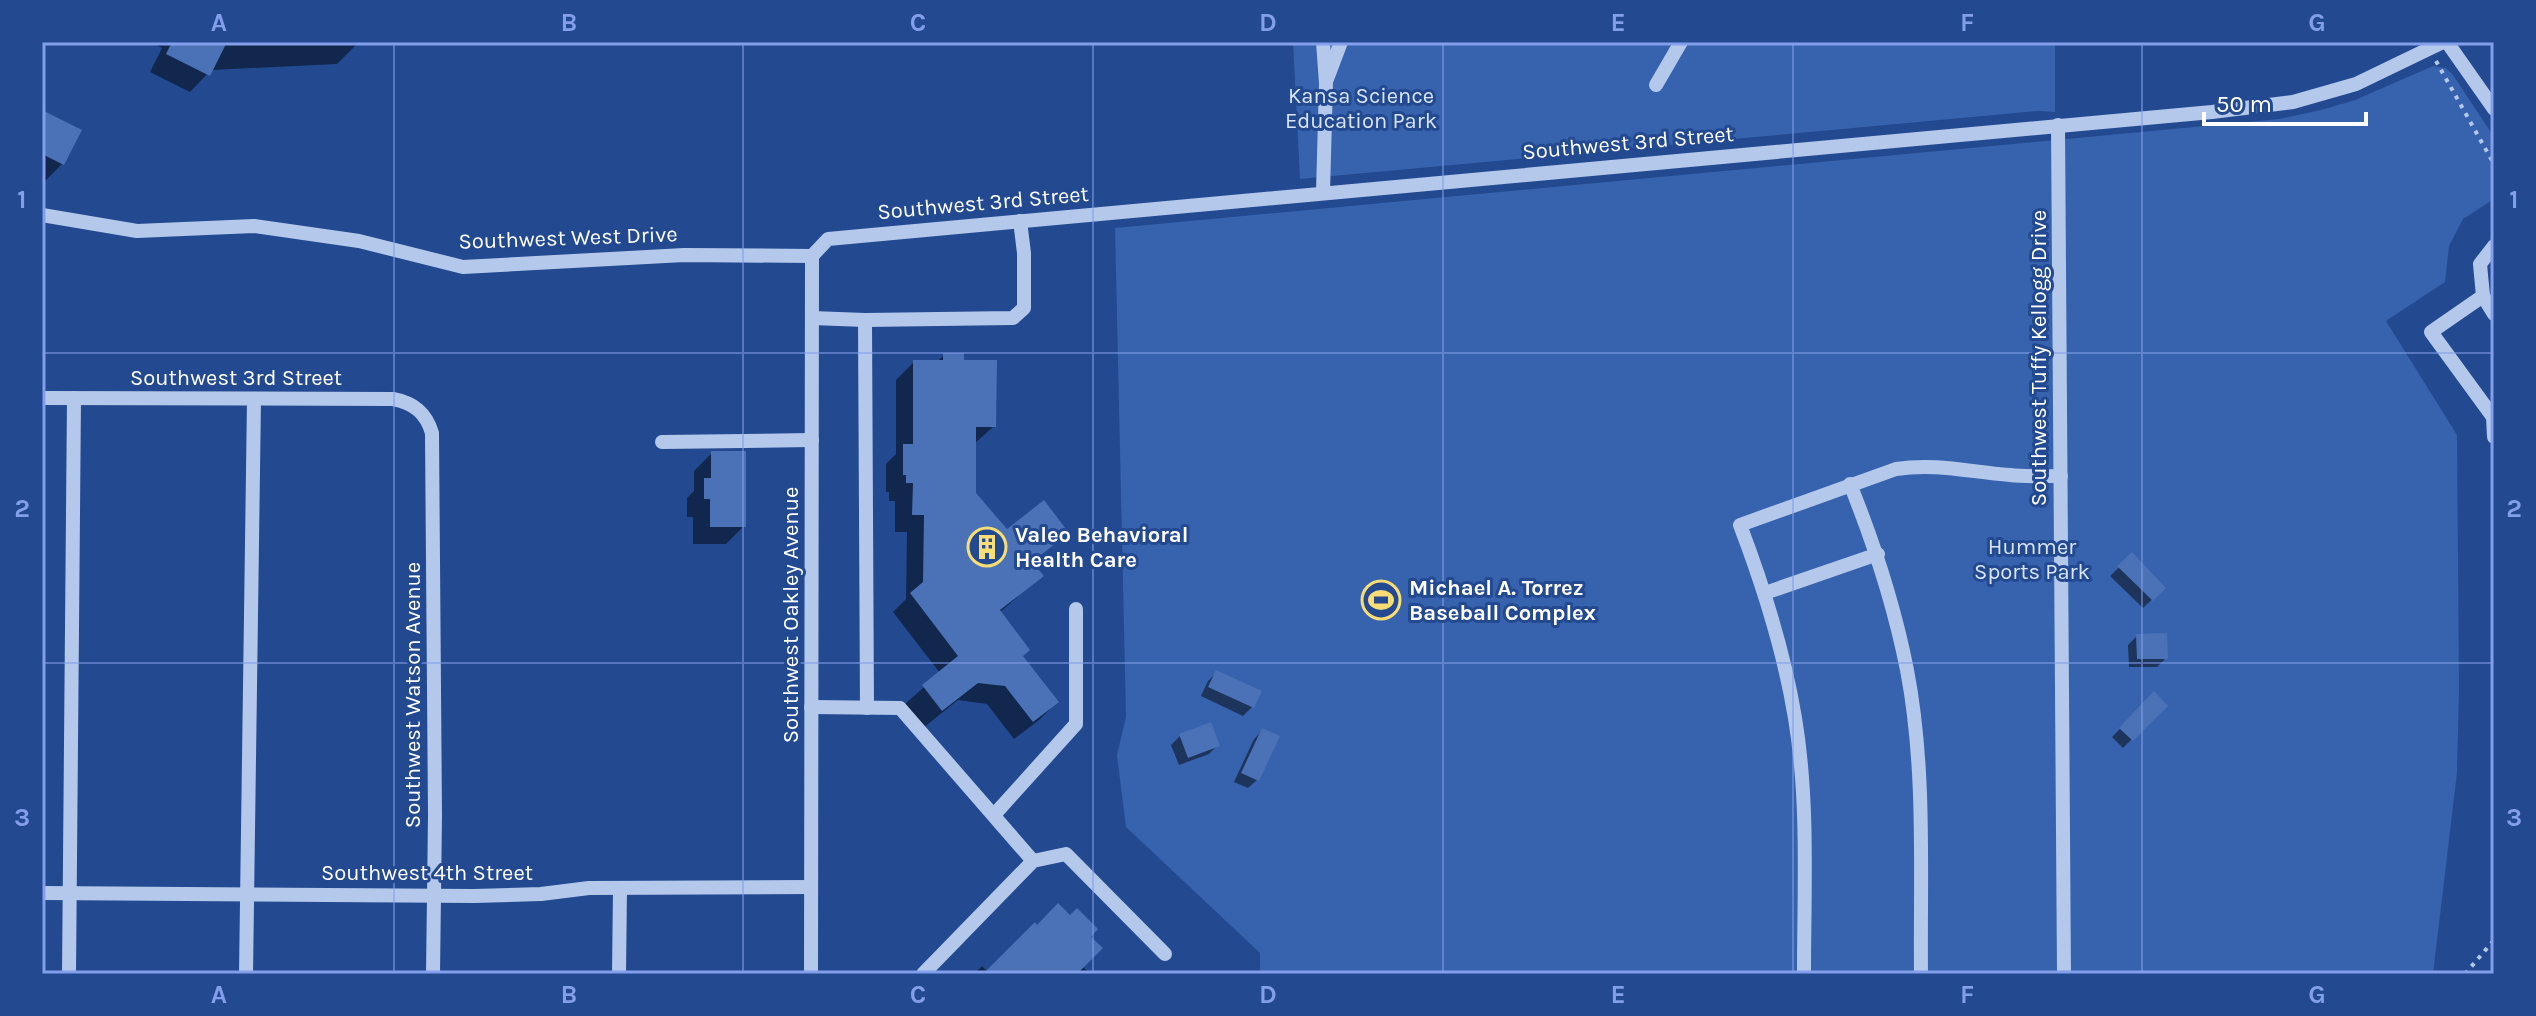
<svg xmlns="http://www.w3.org/2000/svg" width="2536" height="1016" viewBox="0 0 2536 1016" font-family="Karla,sans-serif">
  <rect width="100%" height="100%" fill="#234990"/>
  <!-- green -->
  <g fill="#3762ad">
    <polygon points="1293,42 2055,42 2055,112 2038,111 1300,179"/>
    <polygon points="2433,66 2446,68 2453,75 2494,137 2494,199 2463,219 2449,246 2445,282 2386,321 2457,435 2459,690 2457,773 2433,974 1260,974 1260,953 1126,827 1117,755 1126,717 1115,228 2279,119 2321,110 2355,100"/>
  </g>
  <!-- shadow -->
  <g fill="#0007">
    <polygon points="150,42 355,42 355,46 337,64 211,70 190,92 150,72 162,48"/>
    <polygon points="42,112 79,131 62,164 44,182 42,181"/>
    <polygon points="944,355 962,362 994,426 974,444 974,494 1006,531 1066,533 1031,564 1041,576 999,613 1021,656 1057,702 1039,720 1014,739 987,704 958,700 923,728 905,704 940,673 893,612 906,599 907,532 895,532 895,501 889,501 889,492 886,492 886,464 896,454 896,380 914,362 937,362"/>
    <polygon points="712,453 744,526 726,544 693,544 693,517 687,517 687,498 694,491 694,471"/>
    <polygon points="2132,555 2164,588 2143,608 2110,576"/>
    <polygon points="2137,636 2166,658 2157,667 2129,667 2128,645"/>
    <polygon points="1217,672 1259,692 1252,707 1243,716 1201,696 1208,681"/>
    <polygon points="2154,694 2165,706 2123,748 2112,737"/>
    <polygon points="1263,730 1257,780 1248,788 1234,782 1254,739"/>
    <polygon points="1180,736 1217,746 1209,754 1179,765 1171,745"/>
    <polygon points="1088,937 1082,966 1090,974 974,974 982,966 988,972"/>
  </g>
  <!-- building -->
  <g fill="#4b72b7">
    <polygon points="172,42 227,42 210,76 166,54"/>
    <polygon points="42,110 82,130 64,165 42,154"/>
    <polygon points="943,353 964,353 964,360 997,360 996,427 976,427 976,493 1007,529 1044,500 1069,533 1032,562 1044,576 1000,610 1030,650 1023,656 1059,702 1033,722 1005,686 978,683 942,711 922,685 958,656 910,593 923,582 924,515 912,515 913,483 906,483 906,475 903,475 903,444 913,444 913,360 943,360"/>
    <polygon points="711,451 746,451 746,527 710,527 710,499 704,499 704,478 711,478"/>
    <polygon points="2132,552 2166,588 2153,601 2117,566"/>
    <polygon points="2167,633 2168,659 2137,659 2136,634"/>
    <polygon points="1216,670 1262,691 1254,708 1208,687"/>
    <polygon points="2154,691 2168,706 2133,741 2119,728"/>
    <polygon points="1211,722 1220,746 1188,758 1179,734"/>
    <polygon points="1262,728 1280,736 1259,781 1241,773"/>
    <polygon points="1058,903 1070,915 1077,908 1098,929 1091,937 1103,948 1077,974 983,974 1035,922 1037,925"/>
  </g>
  <g fill="none" stroke-linecap="round" stroke-linejoin="round">
    <!-- path -->
    <g stroke="#b4c8ec" stroke-width="4" stroke-dasharray="4 6" stroke-linecap="butt">
      <polyline points="2436,61 2494,164"/>
      <polyline points="2465,974 2494,940"/>
    </g>
    <!-- minor -->
    <g stroke="#b4c8ec" stroke-width="14">
      <polyline points="2447,42 2494,109"/>
      <polyline points="1327,79 1341,42"/>
      <polyline points="1656,85 1681,42"/>
      <polyline points="2058,125 2064,974"/>
      <polyline points="1323,192 1326,83 1323,42"/>
      <polyline points="42,215 137,231 254,226 359,241 463,267 684,255 812,256"/>
      <polyline points="2494,246 2480,264 2483,296 2431,332 2493,417 2494,437"/>
      <polyline points="812,256 828,239 2212,112 2293,102 2356,84 2443,42"/>
      <polyline points="2483,296 2494,314"/>
      <polyline points="812,318 865,320 867,708"/>
      <polyline points="865,320 1013,318 1024,308 1024,253 1020,221"/>
      <path d="M42,398L393,399C414,403 426,413 432,433L435,815L433,974"/>
      <polyline points="662,442 812,440"/>
      <path d="M1850,484C1875,546 1894,604 1907,670C1926,769 1920,873 1921,974"/>
      <polyline points="1765,593 1878,554"/>
      <polyline points="811,707 900,708 1033,861"/>
      <polyline points="994,815 1076,724 1076,609"/>
      <polyline points="42,893 474,896 541,894 589,888 811,887"/>
      <polyline points="69,974 74,398"/>
      <polyline points="246,974 254,399"/>
      <polyline points="619,974 620,888"/>
      <polyline points="811,974 812,256"/>
      <polyline points="923,974 1033,861 1066,854 1165,954"/>
      <path d="M1804,974C1804,889 1809,802 1795,718C1784,651 1764,588 1740,525L1896,469C1937,463 1969,472 2010,475C2026,477 2044,476 2061,476"/>
    </g>
  </g>
  <!-- grid -->
  <path fill="none" stroke="#839eea" stroke-width="2" stroke-opacity="0.55" d="M394,42V974M743,42V974M1093,42V974M1443,42V974M1793,42V974M2142,42V974M42,353H2494M42,663H2494"/>
  <!-- icons -->
  <defs>
    <g id="building-ring" transform="scale(2)"><circle r="9.5" fill="#234990" stroke="#f8dd76" stroke-width="1.5"/><path d="M-4-6H4V6H1V3H-1V6H-4ZM-2.5-4.3h1.7v1.8h-1.7ZM.8-4.3h1.7v1.8H.8ZM-2.5-1h1.7V.8h-1.7ZM.8-1h1.7V.8H.8Z" fill="#f8dd76"/></g>
    <g id="stadium-ring" transform="scale(2)"><circle r="9.5" fill="#234990" stroke="#f8dd76" stroke-width="1.5"/><path d="M0-5a6.5 5 0 1 0 0 10a6.5 5 0 1 0 0-10ZM-3.5-1.8h7v3.6h-7Z" fill="#f8dd76"/></g>
  </defs>
  <g fill-rule="evenodd">
    <use href="#building-ring" x="987" y="547"/>
    <use href="#stadium-ring" x="1381" y="600"/>
  </g>
  <g text-anchor="middle" stroke-width="6" stroke-linejoin="round" paint-order="stroke">
    <!-- park labels -->
    <g font-size="22" fill="#d9e5f9" stroke="#234990">
      <text x="1361" y="103">Kansa Science<tspan x="1361" dy="25">Education Park</tspan></text>
      <text x="2032" y="554">Hummer<tspan x="2032" dy="25">Sports Park</tspan></text>
    </g>
    <!-- street labels -->
    <g font-size="22" fill="#fff" stroke="#234990">
      <text transform="translate(1628 142) rotate(-5)" y="8">Southwest 3rd Street</text>
      <text transform="translate(983 202) rotate(-5)" y="8">Southwest 3rd Street</text>
      <text transform="translate(568 237) rotate(-2)" y="8">Southwest West Drive</text>
      <text transform="translate(2038 358) rotate(-90)" y="8">Southwest Tuffy Kellogg Drive</text>
      <text x="236" y="385">Southwest 3rd Street</text>
      <text transform="translate(790 615) rotate(-90)" y="8">Southwest Oakley Avenue</text>
      <text transform="translate(412 695) rotate(-90)" y="8">Southwest Watson Avenue</text>
      <text x="427" y="880">Southwest 4th Street</text>
    </g>
    <!-- poi labels -->
    <g font-size="22" font-weight="bold" fill="#fff" stroke="#234990" text-anchor="start">
      <text x="1015" y="542">Valeo Behavioral<tspan x="1015" dy="25">Health Care</tspan></text>
      <text x="1409" y="595">Michael A. Torrez<tspan x="1409" dy="25">Baseball Complex</tspan></text>
    </g>
  </g>
  <!-- border -->
  <rect width="2536" height="1016" fill="none" stroke="#234990" stroke-width="88"/>
  <!-- scale -->
  <path d="M2204 112v12h162v-12" fill="none" stroke="#ffffff" stroke-width="4"/>
  <text x="2216" y="112" font-size="24" fill="#ffffff" stroke="#234990" stroke-width="6" paint-order="stroke">50 m</text>
  <rect x="44" y="44" width="2448" height="928" fill="none" stroke="#839eea" stroke-width="3"/>
  <g font-size="26" text-anchor="middle" font-weight="bold" fill="#839eea">
    <text x="219" y="31">A</text>
    <text x="569" y="31">B</text>
    <text x="918" y="31">C</text>
    <text x="1268" y="31">D</text>
    <text x="1618" y="31">E</text>
    <text x="1967" y="31">F</text>
    <text x="2317" y="31">G</text>
    <text x="22" y="208">1</text>
    <text x="2514" y="208">1</text>
    <text x="22" y="517">2</text>
    <text x="2514" y="517">2</text>
    <text x="22" y="826">3</text>
    <text x="2514" y="826">3</text>
    <text x="219" y="1003">A</text>
    <text x="569" y="1003">B</text>
    <text x="918" y="1003">C</text>
    <text x="1268" y="1003">D</text>
    <text x="1618" y="1003">E</text>
    <text x="1967" y="1003">F</text>
    <text x="2317" y="1003">G</text>
  </g>
</svg>
